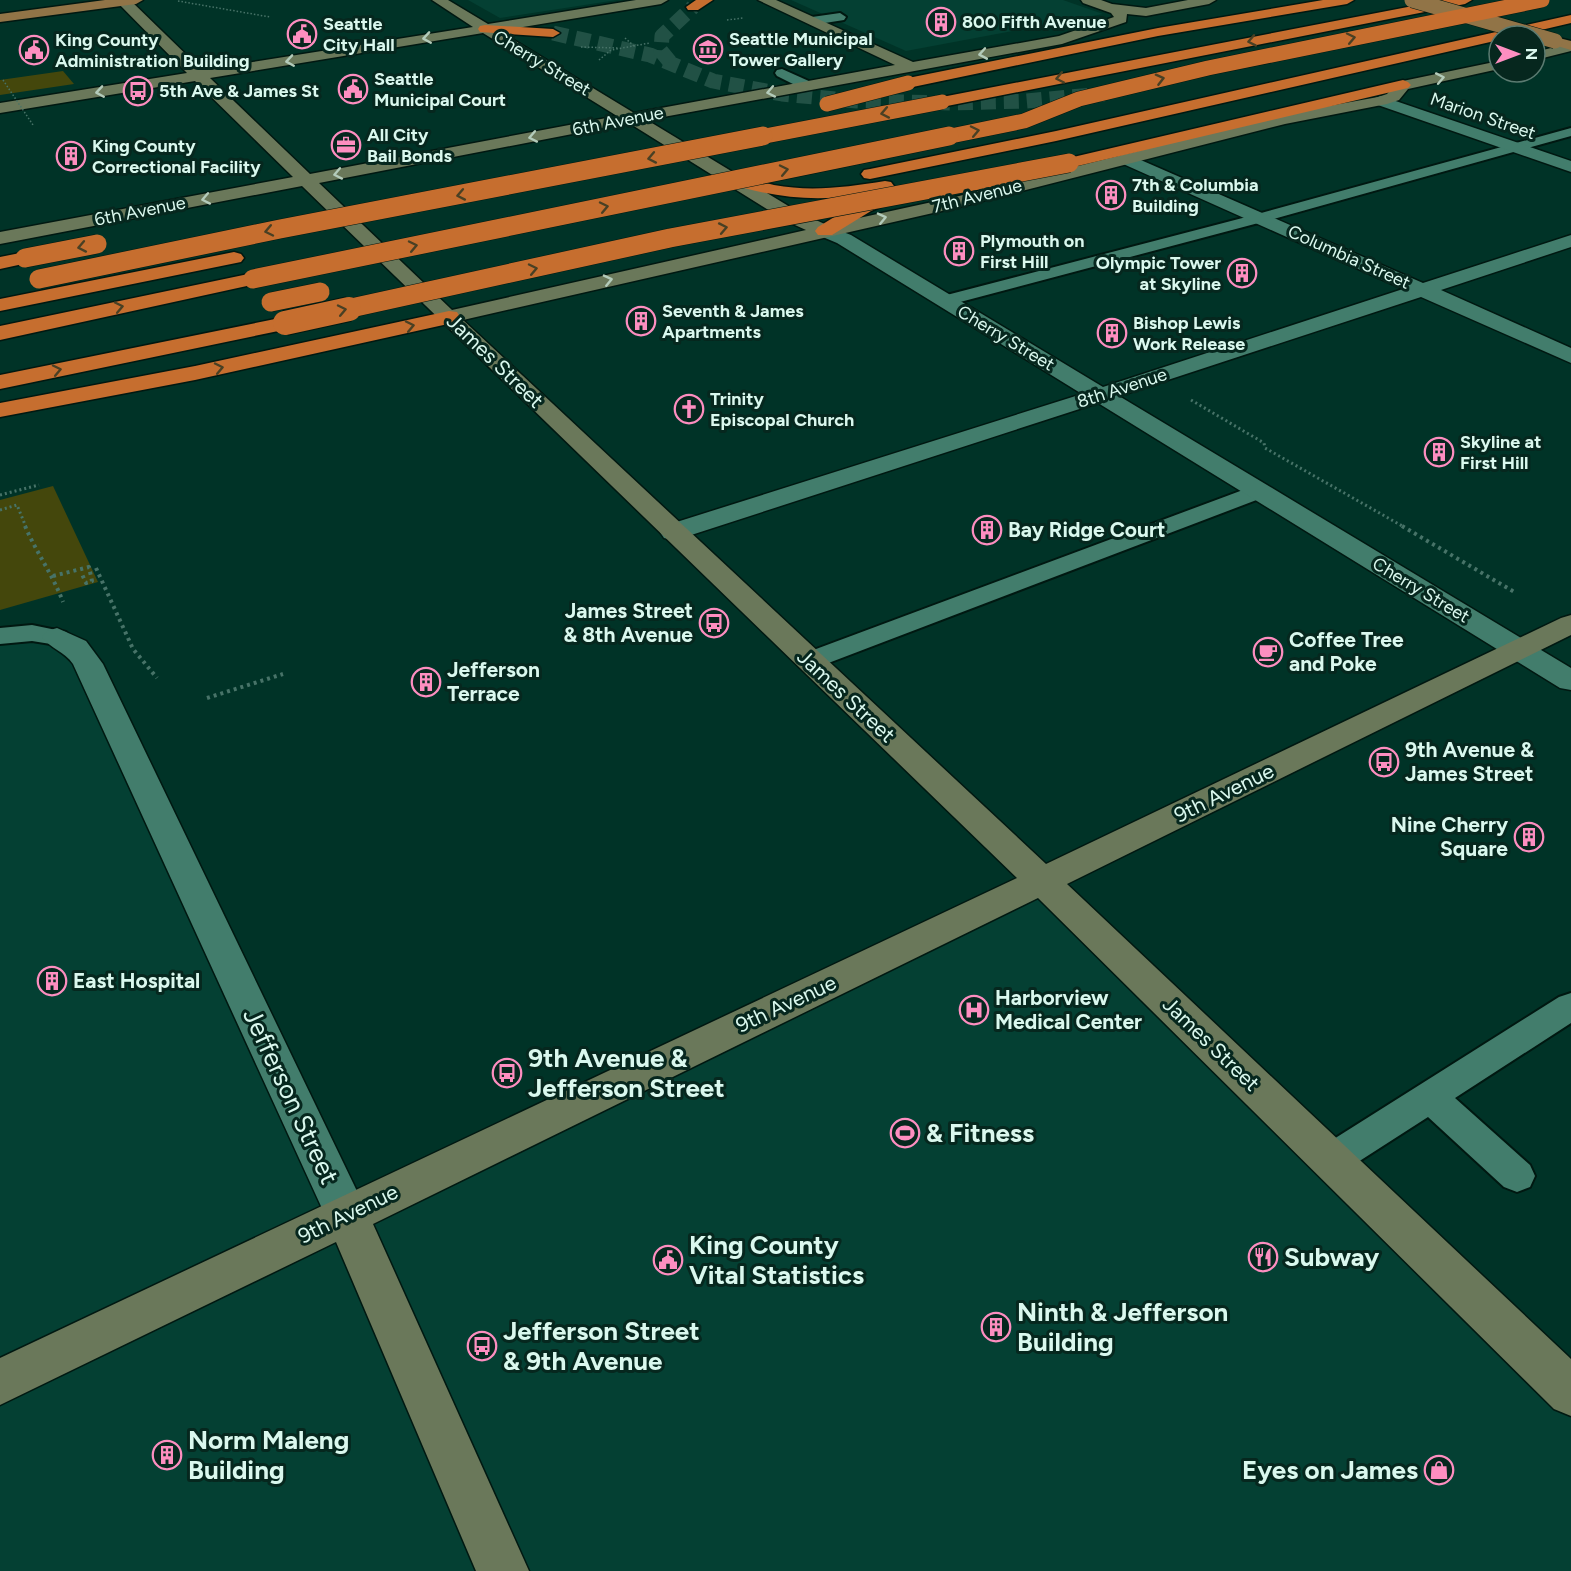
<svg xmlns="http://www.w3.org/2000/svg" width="1571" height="1571" viewBox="0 0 1571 1571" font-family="Figtree,sans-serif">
  <rect width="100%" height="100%" fill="#003327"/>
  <!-- built -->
  <g fill="#044033">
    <polygon points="468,0 617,0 500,18"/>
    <polygon points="791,0 1063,0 1103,14 906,51"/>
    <polygon points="0,636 67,641 346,1214 1042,881 1571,1392 1571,1571 0,1571"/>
  </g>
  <!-- green -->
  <g fill="#44470c">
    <polygon points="63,71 74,84 0,95 0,80"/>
    <polygon points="53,486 98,582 0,610 0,500"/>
  </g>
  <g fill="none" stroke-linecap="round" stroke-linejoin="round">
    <!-- highway-tunnel -->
    <g stroke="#215145" stroke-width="15" stroke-dasharray="15 8" stroke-linecap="butt">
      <polyline points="553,33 650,55 713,81 782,94 857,101 953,103 1026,101 1104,94"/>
      <polyline points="670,62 661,51 662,36 693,7"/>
    </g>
    <!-- lane casing -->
    <g stroke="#001811" stroke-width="4">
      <g id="lane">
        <polygon points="840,13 846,17 844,20 812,25 806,21 812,17"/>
        <polygon points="782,69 811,82 813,85 811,88 801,88 777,76 775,73 777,70"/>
        <polygon points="1571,128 1571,136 1266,221 945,306 939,305 936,301 939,297 1254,215"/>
        <polygon points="1259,484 1267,486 1270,491 1267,496 818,667 809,669 800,667 796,661 800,655"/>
        <polygon points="32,625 66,632 70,637 66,642 57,645 32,641 0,644 0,628"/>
        <polygon points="1571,993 1571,1023 1455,1098 1530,1165 1535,1176 1530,1187 1517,1192 1504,1187 1428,1117 1344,1171 1331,1176 1318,1171 1313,1160 1318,1149 1559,997"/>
      </g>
    </g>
    <!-- street casing -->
    <g stroke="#001811" stroke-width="3">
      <g id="street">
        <polygon points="1381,96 1571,161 1571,172 1375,104 1373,101 1375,98"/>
        <polygon points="1127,154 1423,283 1571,235 1571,247 1441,290 1571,348 1571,363 1421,297 1119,396 1571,668 1571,690 1560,688 1098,403 682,538 673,540 664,538 660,532 664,526 1082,394 837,243 818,235 815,231 818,227 825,225 851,235 1103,387 1403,289 1121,163 1118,159 1121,155"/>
        <path d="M57,628L86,641L103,664L368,1214L361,1228L346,1233L331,1228L73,664C64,651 51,649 42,637L47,631Z"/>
      </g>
    </g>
    <!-- secondary casing -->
    <g stroke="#001811" stroke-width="3">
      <g id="secondary">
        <path d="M115,0H130L202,70L473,27L432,0H448L488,24L636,0H668L661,4L499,31L634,113L895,65L758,0H776L913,62L1059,36L1114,17L1111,13L1083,3L1081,0H1101L1112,4L1146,8L1188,0H1216L1209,4L1146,16L1127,14L1126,22L1062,44L647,120L800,213L827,225L955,197L1285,114L1378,97L1387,94L1398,82L1499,61V69L1408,89L1399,100L1387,104L1285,124L955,208L463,320L1046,864L1561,618L1571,615V635L1067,884L1571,1359V1416L1554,1409L1038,898L373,1224L529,1571H476L336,1242L0,1405V1358L1017,878L302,186L0,244V232L293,177L195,81L0,113V103L187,73ZM483,33L617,116L310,174L210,78ZM629,123L786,221L806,230L452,310L319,183Z"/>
        <polygon points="1571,43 1571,51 1535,60 1535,52"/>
      </g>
    </g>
    <!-- primary casing -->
    <g stroke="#001811" stroke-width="3">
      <g id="primary">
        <polygon points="105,0 143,0 136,4 0,22 0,14"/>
        <polygon points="1555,37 1571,41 1571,50 1550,44 1548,41"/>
      </g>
    </g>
    <!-- highway casing -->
    <g stroke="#001811" stroke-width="3">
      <g id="highway">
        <polygon points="696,0 713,0 698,10 688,10 686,7"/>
        <polygon points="1323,0 1354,0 1347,4 1158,36 908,88 900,83 908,78 1158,28"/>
        <polygon points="1444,0 1472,0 1465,4 942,107 934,102 942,97"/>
        <polygon points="1571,15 1571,23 1515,36 1499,36 1499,40 1056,141 870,179 864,178 861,174 864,170 870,169 1056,131"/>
        <polygon points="485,25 553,29 560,33 553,37 480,32 478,29 480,26"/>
        <polygon points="1403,80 1408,82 1411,85 1408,88 1069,168 1063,167 1060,163 1063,159 1069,158"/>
        <path d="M733,174C747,177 760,182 774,185C811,192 848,187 885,181L891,182L894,186L892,189L901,190L904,194L901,198L871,211L832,235H818L815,231L818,227L857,203L886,191C828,202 784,201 727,183L724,179L727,175Z"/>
        <polygon points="25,252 32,254 35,258 32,262 0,269 0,257"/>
        <polygon points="234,252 241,254 244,258 241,262 0,311 0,299"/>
        <polygon points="253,273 260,275 263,279 260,283 0,340 0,326"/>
        <polygon points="449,311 457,312 460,317 457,322 195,380 0,417 0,403 195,366"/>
        <polygon points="285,317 293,318 296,323 293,328 0,389 0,375"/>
      </g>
    </g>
    <!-- path-far2 -->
    <g stroke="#477368" stroke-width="1.5" stroke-dasharray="1.5 2" stroke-linecap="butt">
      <polyline points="178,1 270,17"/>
      <polyline points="727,20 743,18"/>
      <polyline points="625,38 634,46"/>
      <polyline points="581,47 618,48"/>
      <polyline points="599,60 611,50 650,43"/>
    </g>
    <!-- path-far1 -->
    <g stroke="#477368" stroke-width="3" stroke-dasharray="2 3" stroke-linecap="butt">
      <polyline points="1191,400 1264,443 1265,448 1404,527"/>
      <polyline points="0,495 39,485"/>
      <polyline points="0,510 17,505 26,527"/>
    </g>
    <!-- path -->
    <g stroke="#477368" stroke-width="4" stroke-dasharray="3 4" stroke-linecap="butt">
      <path d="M25,526C36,552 53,575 63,602"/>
      <polyline points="1402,526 1516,593"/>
      <polyline points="96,568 133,649 157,678"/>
      <polyline points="53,576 89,567 92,581 86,583 81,572"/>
      <polyline points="207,698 283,674"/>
    </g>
    <!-- lane -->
    <use href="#lane" fill="#427d6c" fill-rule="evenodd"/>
    <!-- street -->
    <use href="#street" fill="#427d6c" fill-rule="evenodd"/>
    <!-- secondary -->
    <use href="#secondary" fill="#6a785a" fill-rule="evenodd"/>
    <!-- primary -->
    <use href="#primary" fill="#917447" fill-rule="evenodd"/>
    <!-- highway -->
    <use href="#highway" fill="#c66e2f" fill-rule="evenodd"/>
    <!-- primary-bridge casing -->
    <g stroke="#001811" stroke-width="16" stroke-linecap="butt">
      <polyline id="primary-bridge" points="1412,0 1555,41"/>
    </g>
    <!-- highway-bridge-far2 casing -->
    <g stroke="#001811" stroke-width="16" stroke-linecap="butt">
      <g id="highway-bridge-far2">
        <polyline points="827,104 908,83"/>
        <polyline points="755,138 942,102"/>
        <polyline points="941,138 1024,121 1079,99 1208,68 1542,0"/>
      </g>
    </g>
    <!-- highway-bridge-far1 casing -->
    <g stroke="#001811" stroke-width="20" stroke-linecap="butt">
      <g id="highway-bridge-far1">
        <polyline points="25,258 97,244"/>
        <polyline points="39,279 280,229 763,136"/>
        <polyline points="253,279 949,136"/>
        <polyline points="271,302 320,292"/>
        <polyline points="342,310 670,238 1069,163"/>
      </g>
    </g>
    <!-- highway-bridge casing -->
    <g stroke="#001811" stroke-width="26" stroke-linecap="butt">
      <polyline id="highway-bridge" points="285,323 349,309"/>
    </g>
    <!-- path-bridge -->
    <polyline stroke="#477368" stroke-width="1.5" stroke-dasharray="1.5 2" stroke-linecap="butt" points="3,80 33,125"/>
    <!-- primary-bridge -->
    <use href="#primary-bridge" stroke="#917447" stroke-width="15"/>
    <!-- highway-bridge-far2 -->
    <use href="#highway-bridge-far2" stroke="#c66e2f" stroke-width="15"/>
    <!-- highway-bridge-far1 -->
    <use href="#highway-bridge-far1" stroke="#c66e2f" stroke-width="19"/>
    <!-- highway-bridge -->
    <use href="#highway-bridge" stroke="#c66e2f" stroke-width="24"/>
  </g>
  <!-- one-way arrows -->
  <defs><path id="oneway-chevron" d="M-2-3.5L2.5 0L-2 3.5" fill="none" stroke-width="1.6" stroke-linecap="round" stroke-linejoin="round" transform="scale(1.5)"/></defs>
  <g stroke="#b3cbba">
    <use href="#oneway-chevron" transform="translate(427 38) rotate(171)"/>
    <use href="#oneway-chevron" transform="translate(983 54) rotate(170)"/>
    <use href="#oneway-chevron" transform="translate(290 61) rotate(171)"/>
    <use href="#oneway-chevron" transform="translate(1440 78) rotate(-11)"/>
    <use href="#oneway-chevron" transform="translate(100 92) rotate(171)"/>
    <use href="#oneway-chevron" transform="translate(771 92) rotate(169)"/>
    <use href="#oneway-chevron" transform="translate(533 137) rotate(169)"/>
    <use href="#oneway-chevron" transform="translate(338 174) rotate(169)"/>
    <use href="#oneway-chevron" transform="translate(206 199) rotate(169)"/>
    <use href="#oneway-chevron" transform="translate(882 218) rotate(-13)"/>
    <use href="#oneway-chevron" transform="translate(608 280) rotate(-13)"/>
  </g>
  <g stroke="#494024">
    <use href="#oneway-chevron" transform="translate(1351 38) rotate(-12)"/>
    <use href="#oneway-chevron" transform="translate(1252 41) rotate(169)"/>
    <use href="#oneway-chevron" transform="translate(1060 78) rotate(168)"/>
    <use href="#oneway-chevron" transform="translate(1160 79) rotate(-14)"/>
    <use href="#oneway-chevron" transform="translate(885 113) rotate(169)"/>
    <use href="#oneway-chevron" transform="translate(975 131) rotate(-12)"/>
    <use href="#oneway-chevron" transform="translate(652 158) rotate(169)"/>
    <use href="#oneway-chevron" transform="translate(784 170) rotate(-12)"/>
    <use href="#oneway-chevron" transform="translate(461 195) rotate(169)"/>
    <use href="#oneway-chevron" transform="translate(604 207) rotate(-12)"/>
    <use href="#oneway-chevron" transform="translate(723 228) rotate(-11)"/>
    <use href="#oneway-chevron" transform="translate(269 231) rotate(168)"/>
    <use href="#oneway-chevron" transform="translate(413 246) rotate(-12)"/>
    <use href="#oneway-chevron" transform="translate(82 247) rotate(169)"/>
    <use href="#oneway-chevron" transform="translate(533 269) rotate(-12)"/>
    <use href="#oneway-chevron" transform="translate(119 307) rotate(-12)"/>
    <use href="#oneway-chevron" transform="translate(342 310) rotate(-12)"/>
    <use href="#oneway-chevron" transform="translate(410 326) rotate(-12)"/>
    <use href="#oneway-chevron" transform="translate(219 368) rotate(-12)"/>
    <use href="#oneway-chevron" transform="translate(57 370) rotate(-12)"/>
  </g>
  <!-- icons -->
  <defs>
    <g id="building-ring" transform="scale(1.5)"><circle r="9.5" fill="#06271e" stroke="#fd8ec0" stroke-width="1.5"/><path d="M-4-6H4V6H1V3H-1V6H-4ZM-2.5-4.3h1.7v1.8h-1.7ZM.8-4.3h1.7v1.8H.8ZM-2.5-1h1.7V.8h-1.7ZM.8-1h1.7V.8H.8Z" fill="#fd8ec0"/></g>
    <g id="civic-ring" transform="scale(1.5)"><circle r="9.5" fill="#06271e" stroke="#fd8ec0" stroke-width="1.5"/><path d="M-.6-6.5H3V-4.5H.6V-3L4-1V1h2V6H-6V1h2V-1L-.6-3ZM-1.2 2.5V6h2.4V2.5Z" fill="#fd8ec0"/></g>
    <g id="museum-ring" transform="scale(1.5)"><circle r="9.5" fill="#06271e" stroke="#fd8ec0" stroke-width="1.5"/><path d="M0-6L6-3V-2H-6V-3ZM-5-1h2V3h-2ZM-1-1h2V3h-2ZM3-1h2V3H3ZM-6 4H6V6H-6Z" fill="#fd8ec0"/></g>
    <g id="bus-ring" transform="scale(1.5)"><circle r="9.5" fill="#06271e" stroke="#fd8ec0" stroke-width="1.5"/><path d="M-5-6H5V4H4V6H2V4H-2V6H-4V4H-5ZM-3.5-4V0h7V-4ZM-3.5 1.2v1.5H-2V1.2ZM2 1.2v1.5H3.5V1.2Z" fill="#fd8ec0"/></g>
    <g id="office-ring" transform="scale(1.5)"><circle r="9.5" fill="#06271e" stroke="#fd8ec0" stroke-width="1.5"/><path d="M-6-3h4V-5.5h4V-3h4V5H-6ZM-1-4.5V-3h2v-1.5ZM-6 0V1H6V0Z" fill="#fd8ec0"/></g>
    <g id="church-ring" transform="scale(1.5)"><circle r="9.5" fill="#06271e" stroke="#fd8ec0" stroke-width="1.5"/><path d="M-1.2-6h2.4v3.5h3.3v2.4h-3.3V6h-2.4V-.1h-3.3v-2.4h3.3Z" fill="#fd8ec0"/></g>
    <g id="cafe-ring" transform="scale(1.5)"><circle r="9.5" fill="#06271e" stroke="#fd8ec0" stroke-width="1.5"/><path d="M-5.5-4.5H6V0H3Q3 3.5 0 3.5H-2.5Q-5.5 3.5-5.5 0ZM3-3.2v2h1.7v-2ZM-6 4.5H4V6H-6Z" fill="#fd8ec0"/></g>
    <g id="hospital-ring" transform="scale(1.5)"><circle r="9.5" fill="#06271e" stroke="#fd8ec0" stroke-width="1.5"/><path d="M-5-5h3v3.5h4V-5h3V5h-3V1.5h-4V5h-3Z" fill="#fd8ec0"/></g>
    <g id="stadium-ring" transform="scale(1.5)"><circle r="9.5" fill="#06271e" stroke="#fd8ec0" stroke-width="1.5"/><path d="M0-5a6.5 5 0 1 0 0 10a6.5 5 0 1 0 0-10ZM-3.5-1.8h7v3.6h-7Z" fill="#fd8ec0"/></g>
    <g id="restaurant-ring" transform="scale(1.5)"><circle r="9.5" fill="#06271e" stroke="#fd8ec0" stroke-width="1.5"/><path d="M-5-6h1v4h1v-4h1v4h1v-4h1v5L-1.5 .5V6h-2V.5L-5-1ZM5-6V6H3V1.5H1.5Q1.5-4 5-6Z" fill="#fd8ec0"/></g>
    <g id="shop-ring" transform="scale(1.5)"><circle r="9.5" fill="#06271e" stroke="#fd8ec0" stroke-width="1.5"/><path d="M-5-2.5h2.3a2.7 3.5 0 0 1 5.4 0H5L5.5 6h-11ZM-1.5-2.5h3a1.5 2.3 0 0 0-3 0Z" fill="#fd8ec0"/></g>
  </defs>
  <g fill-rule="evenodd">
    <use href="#building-ring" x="941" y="22"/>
    <use href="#civic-ring" x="302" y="34"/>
    <use href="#museum-ring" x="708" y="49"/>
    <use href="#civic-ring" x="34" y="50"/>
    <use href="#civic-ring" x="353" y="89"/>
    <use href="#bus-ring" x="138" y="91"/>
    <use href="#office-ring" x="346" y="145"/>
    <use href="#building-ring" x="71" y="156"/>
    <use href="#building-ring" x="1111" y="195"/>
    <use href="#building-ring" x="959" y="251"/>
    <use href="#building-ring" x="1242" y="273"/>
    <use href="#building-ring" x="641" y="321"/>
    <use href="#building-ring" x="1112" y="333"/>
    <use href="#church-ring" x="689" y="409"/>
    <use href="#building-ring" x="1439" y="452"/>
    <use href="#building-ring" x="987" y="530"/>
    <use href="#bus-ring" x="714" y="623"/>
    <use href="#cafe-ring" x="1268" y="652"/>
    <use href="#building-ring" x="426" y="682"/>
    <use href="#bus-ring" x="1384" y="762"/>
    <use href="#building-ring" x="1529" y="837"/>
    <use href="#building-ring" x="52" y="981"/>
    <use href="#hospital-ring" x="974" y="1010"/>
    <use href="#bus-ring" x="507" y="1073"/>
    <use href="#stadium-ring" x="905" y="1133"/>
    <use href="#restaurant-ring" x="1263" y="1257"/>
    <use href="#civic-ring" x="668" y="1260"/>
    <use href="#building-ring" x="996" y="1327"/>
    <use href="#bus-ring" x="482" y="1346"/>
    <use href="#building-ring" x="167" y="1455"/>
    <use href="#shop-ring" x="1439" y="1470"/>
  </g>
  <g text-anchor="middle" stroke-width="6" stroke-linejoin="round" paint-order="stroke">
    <!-- far-poi labels -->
    <g font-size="18" font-weight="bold" fill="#daf8ee" stroke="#06271e" text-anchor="start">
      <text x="962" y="28">800 Fifth Avenue</text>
      <text x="323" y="30">Seattle<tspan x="323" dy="21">City Hall</tspan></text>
      <text x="729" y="45">Seattle Municipal<tspan x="729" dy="21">Tower Gallery</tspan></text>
      <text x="55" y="46">King County<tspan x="55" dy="21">Administration Building</tspan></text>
      <text x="374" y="85">Seattle<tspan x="374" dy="21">Municipal Court</tspan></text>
      <text x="159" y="97">5th Ave &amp; James St</text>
      <text x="367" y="141">All City<tspan x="367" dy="21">Bail Bonds</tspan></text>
      <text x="92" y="152">King County<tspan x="92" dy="21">Correctional Facility</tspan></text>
      <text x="1132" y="191">7th &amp; Columbia<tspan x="1132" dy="21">Building</tspan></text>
      <text x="980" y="247">Plymouth on<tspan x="980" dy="21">First Hill</tspan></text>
      <text x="1221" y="269" text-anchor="end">Olympic Tower<tspan x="1221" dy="21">at Skyline</tspan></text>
      <text x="662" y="317">Seventh &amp; James<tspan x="662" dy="21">Apartments</tspan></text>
      <text x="1133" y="329">Bishop Lewis<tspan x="1133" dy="21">Work Release</tspan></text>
      <text x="710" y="405">Trinity<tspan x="710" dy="21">Episcopal Church</tspan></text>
      <text x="1460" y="448">Skyline at<tspan x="1460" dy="21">First Hill</tspan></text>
    </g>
    <!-- far-street labels -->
    <g font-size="18" fill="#daf8ee" stroke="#06271e">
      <text transform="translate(542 63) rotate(31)" y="6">Cherry Street</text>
      <text transform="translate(1483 116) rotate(19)" y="6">Marion Street</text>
      <text transform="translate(618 121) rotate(-11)" y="6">6th Avenue</text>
      <text transform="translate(977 196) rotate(-14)" y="6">7th Avenue</text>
      <text transform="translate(140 211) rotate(-11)" y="6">6th Avenue</text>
      <text transform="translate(1349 257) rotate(24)" y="6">Columbia Street</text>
      <text transform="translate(1006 338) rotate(31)" y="6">Cherry Street</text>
      <text transform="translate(1122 388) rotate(-18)" y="6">8th Avenue</text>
      <text transform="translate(1421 590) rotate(31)" y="6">Cherry Street</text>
    </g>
    <!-- street labels -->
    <g font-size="21" fill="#daf8ee" stroke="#06271e">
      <text transform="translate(495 361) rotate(44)" y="7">James Street</text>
      <text transform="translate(846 696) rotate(43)" y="7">James Street</text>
      <text transform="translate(1224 793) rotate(-26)" y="7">9th Avenue</text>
      <text transform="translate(786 1004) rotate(-25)" y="7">9th Avenue</text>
      <text transform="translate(1211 1044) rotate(44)" y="7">James Street</text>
      <text transform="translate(348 1214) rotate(-26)" y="7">9th Avenue</text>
    </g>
    <!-- poi labels -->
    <g font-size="21" font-weight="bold" fill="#daf8ee" stroke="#06271e" text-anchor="start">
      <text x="1008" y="537">Bay Ridge Court</text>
      <text x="693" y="618" text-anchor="end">James Street<tspan x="693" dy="24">&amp; 8th Avenue</tspan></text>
      <text x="1289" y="647">Coffee Tree<tspan x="1289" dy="24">and Poke</tspan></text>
      <text x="447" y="677">Jefferson<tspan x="447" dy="24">Terrace</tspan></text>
      <text x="1405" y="757">9th Avenue &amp;<tspan x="1405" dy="24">James Street</tspan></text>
      <text x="1508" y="832" text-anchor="end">Nine Cherry<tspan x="1508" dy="24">Square</tspan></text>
      <text x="73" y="988">East Hospital</text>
      <text x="995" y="1005">Harborview<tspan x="995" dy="24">Medical Center</tspan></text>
    </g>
    <!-- near-poi labels -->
    <g font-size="26" font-weight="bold" fill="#daf8ee" stroke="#06271e" text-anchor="start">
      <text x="528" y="1067">9th Avenue &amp;<tspan x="528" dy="30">Jefferson Street</tspan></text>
      <text x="926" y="1142">&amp; Fitness</text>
      <text x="689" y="1254">King County<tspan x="689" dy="30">Vital Statistics</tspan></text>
      <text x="1284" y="1266">Subway</text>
      <text x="1017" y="1321">Ninth &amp; Jefferson<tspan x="1017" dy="30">Building</tspan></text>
      <text x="503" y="1340">Jefferson Street<tspan x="503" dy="30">&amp; 9th Avenue</tspan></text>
      <text x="188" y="1449">Norm Maleng<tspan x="188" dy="30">Building</tspan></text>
      <text x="1418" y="1479" text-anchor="end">Eyes on James</text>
    </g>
    <!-- near-street labels -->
    <g font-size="26" fill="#daf8ee" stroke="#06271e">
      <text transform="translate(291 1096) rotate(65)" y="9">Jefferson Street</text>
    </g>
  </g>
  <!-- north arrow -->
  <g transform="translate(1517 54) rotate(90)"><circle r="28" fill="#06271e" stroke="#5b7b71" stroke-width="1.5"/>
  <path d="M0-4.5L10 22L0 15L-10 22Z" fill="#fd8ec0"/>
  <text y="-9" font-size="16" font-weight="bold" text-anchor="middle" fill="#daf8ee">N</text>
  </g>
</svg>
